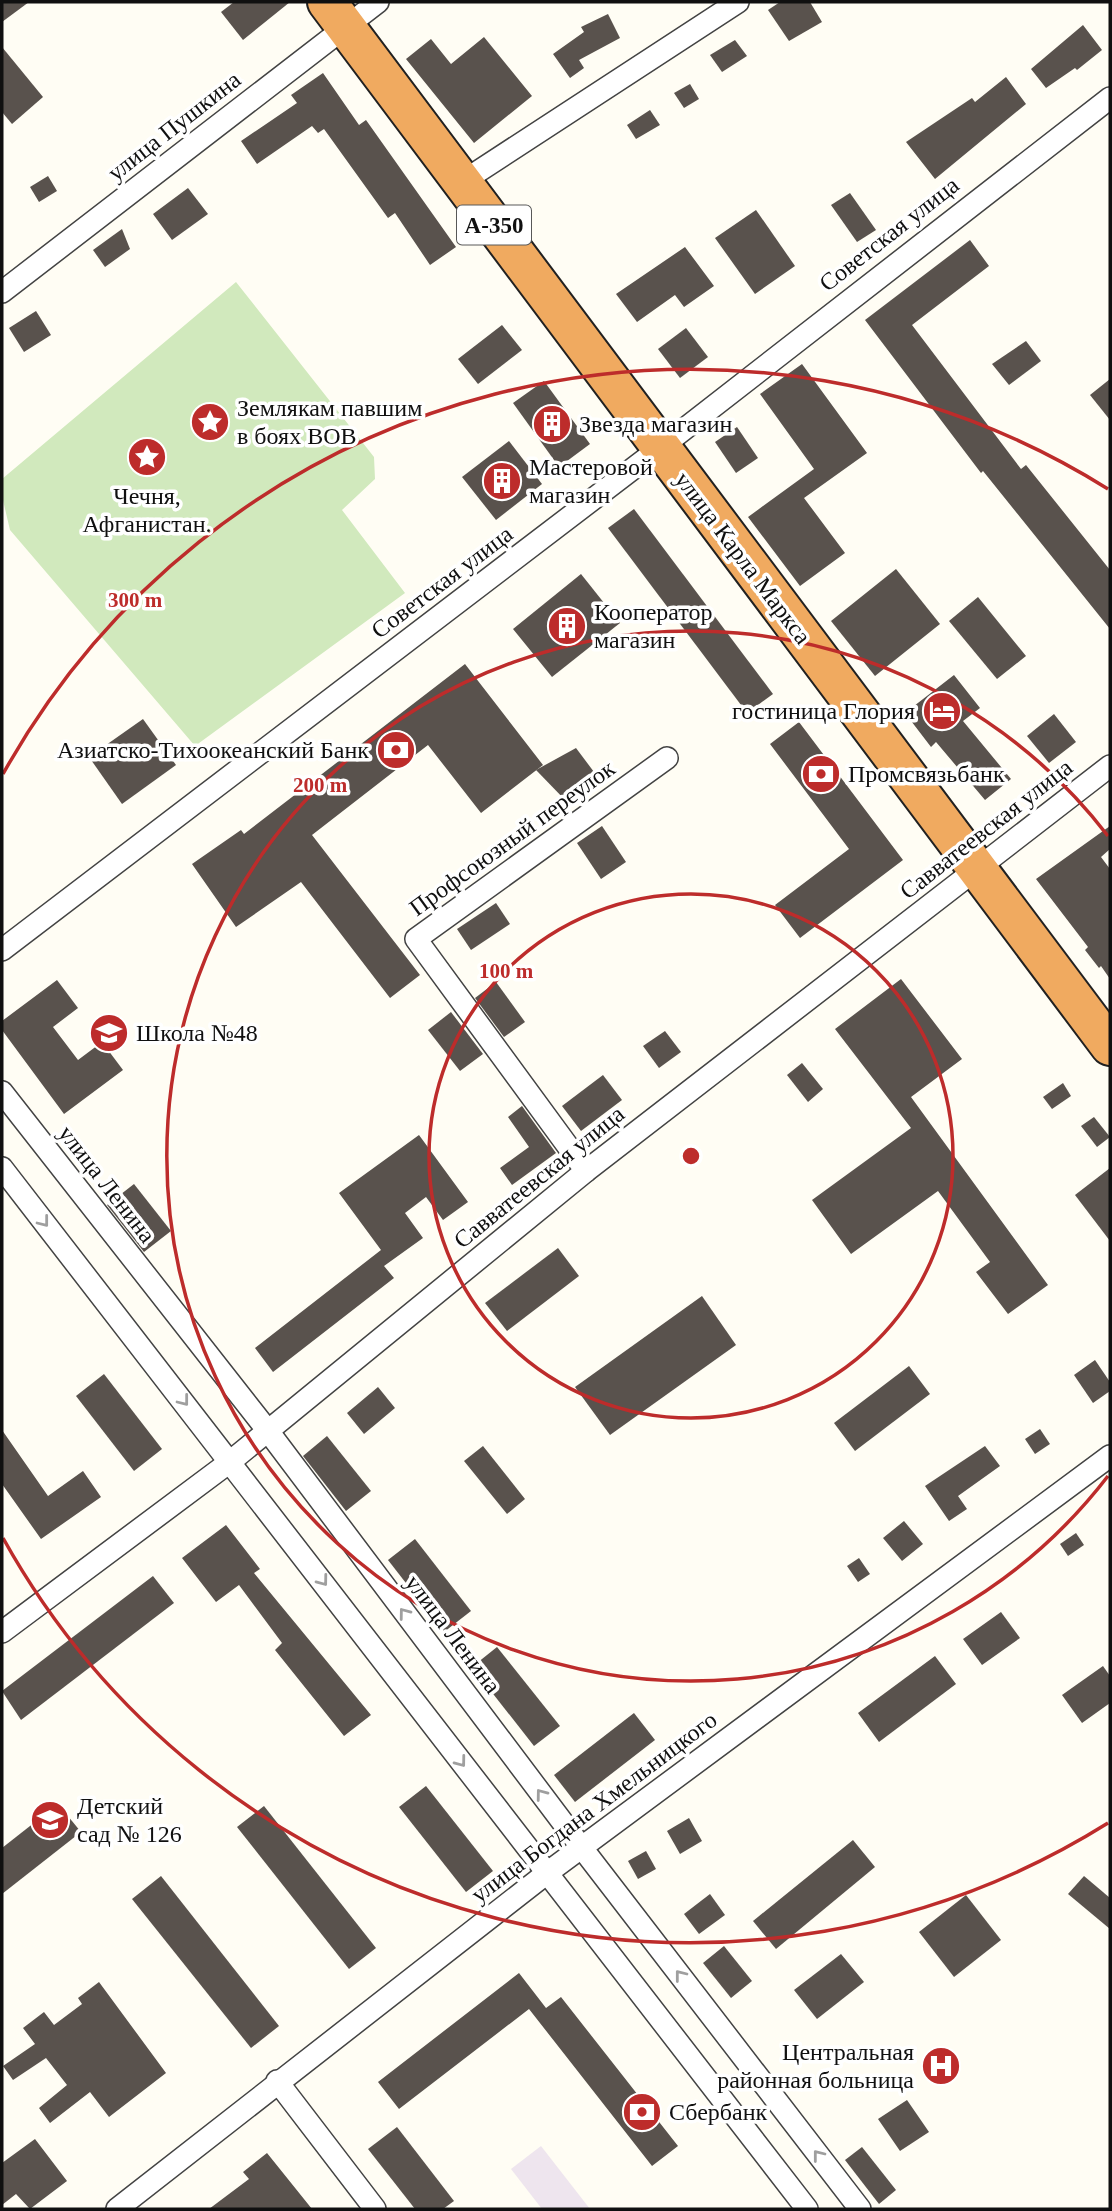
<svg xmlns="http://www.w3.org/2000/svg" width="1112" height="2211" viewBox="0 0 1112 2211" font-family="Georgia,serif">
  <rect width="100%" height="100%" fill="#fffdf4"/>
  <!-- industrial -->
  <polygon fill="#eee5ee" points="541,2146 590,2209 542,2209 511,2169"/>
  <!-- green -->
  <polygon fill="#d1e9bd" points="236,282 374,457 375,479 342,510 405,593 195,746 10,530 2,496 2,479"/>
  <!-- building -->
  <g fill="#59524d">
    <polygon points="2,2 29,2 2,22"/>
    <polygon points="234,2 290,2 243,40 221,12"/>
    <polygon points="780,2 810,2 822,22 789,41 768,10"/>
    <polygon points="608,14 620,38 579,60 584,68 570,78 553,54 584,32 581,27"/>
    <polygon points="1083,25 1102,50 1077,70 1075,68 1046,88 1031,69"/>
    <polygon points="484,37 532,96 474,143 406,59 431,39 451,64"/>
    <polygon points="735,40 747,56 722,72 710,55"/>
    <polygon points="2,47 43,97 12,124 2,112"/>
    <polygon points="323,73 359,125 366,120 456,247 430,265 395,213 388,218 324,129 318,133 312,126 257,164 241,141 297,103 291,95"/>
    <polygon points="1006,77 1026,104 935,179 906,142 972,98 975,102"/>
    <polygon points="690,84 699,99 684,108 674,93"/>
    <polygon points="650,110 660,125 636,139 627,125"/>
    <polygon points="48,176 57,191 39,202 30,187"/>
    <polygon points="188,188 208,214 172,240 153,214"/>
    <polygon points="850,193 876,230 857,242 831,205"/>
    <polygon points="756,210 795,266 755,294 715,238"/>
    <polygon points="122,229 130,249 105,267 93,250"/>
    <polygon points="970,240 989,266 912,325 1021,469 1026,465 1110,570 1110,629 983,471 981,473 865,320"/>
    <polygon points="685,247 714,286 684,307 675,295 637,322 616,294"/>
    <polygon points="36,311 51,335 24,352 9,328"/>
    <polygon points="502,325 522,350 478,384 458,359"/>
    <polygon points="686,328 708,357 680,378 658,349"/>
    <polygon points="1026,341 1041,361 1009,385 992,364"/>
    <polygon points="802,364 867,453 804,498 845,553 800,586 748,517 814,469 760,394"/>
    <polygon points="1110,379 1110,420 1090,395"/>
    <polygon points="544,381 590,444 559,467 513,403"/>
    <polygon points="737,427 758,458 736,473 715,442"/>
    <polygon points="509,441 542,484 496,520 462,477"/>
    <polygon points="634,509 773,694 747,713 608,528"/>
    <polygon points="896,569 940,624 875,676 831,621"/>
    <polygon points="581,574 620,623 552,677 513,629"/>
    <polygon points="978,597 1026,656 997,679 949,621"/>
    <polygon points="465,664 543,765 481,813 428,745 312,835 420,975 390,998 301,882 236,927 192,864 241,830 244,834"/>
    <polygon points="954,675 980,708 963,721 1011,779 985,800 936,742 931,747 905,713"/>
    <polygon points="1054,714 1076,742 1049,763 1027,736"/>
    <polygon points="143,719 176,765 122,804 89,757"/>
    <polygon points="799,722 903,860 800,938 775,905 849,849 770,744"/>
    <polygon points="576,748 600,780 568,803 536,770"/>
    <polygon points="602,826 626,862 601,879 577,843"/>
    <polygon points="1110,826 1110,849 1101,857 1110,869 1110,979 1101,966 1099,968 1085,950 1088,947 1036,879"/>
    <polygon points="496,903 510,924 471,950 457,929"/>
    <polygon points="901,979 962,1059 911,1097 1048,1285 1008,1314 976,1272 990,1262 938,1191 851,1254 812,1200 911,1128 835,1029"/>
    <polygon points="57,980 78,1008 53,1027 78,1060 102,1042 123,1070 64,1114 2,1030 2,1021"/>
    <polygon points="496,982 525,1022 504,1037 475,998"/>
    <polygon points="451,1012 483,1054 460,1071 428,1030"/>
    <polygon points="665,1031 681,1052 659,1068 643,1046"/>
    <polygon points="802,1063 823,1089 808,1102 787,1075"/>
    <polygon points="603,1075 622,1100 581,1131 562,1106"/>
    <polygon points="1063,1083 1071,1096 1052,1109 1043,1097"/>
    <polygon points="522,1106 556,1153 512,1185 500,1168 529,1147 508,1117"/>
    <polygon points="1094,1117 1110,1137 1097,1147 1081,1126"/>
    <polygon points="419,1135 468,1202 443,1220 426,1197 405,1213 423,1238 384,1266 394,1278 273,1372 255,1348 381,1250 339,1193"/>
    <polygon points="1110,1168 1110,1241 1075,1195"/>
    <polygon points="134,1184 171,1231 144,1252 107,1205"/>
    <polygon points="558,1248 579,1276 507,1331 485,1303"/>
    <polygon points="702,1296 736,1345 610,1435 575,1387"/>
    <polygon points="1095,1360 1110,1382 1110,1391 1093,1403 1074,1375"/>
    <polygon points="909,1366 930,1394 855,1451 834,1423"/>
    <polygon points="104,1374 162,1449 134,1471 76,1396"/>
    <polygon points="378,1387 395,1408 364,1434 347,1413"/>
    <polygon points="1040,1429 1050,1444 1035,1454 1025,1439"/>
    <polygon points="2,1430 48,1496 83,1471 101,1497 41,1539 2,1484"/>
    <polygon points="327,1436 371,1491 346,1511 303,1456"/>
    <polygon points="483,1446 525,1499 507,1514 464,1461"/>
    <polygon points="985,1446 1000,1466 958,1496 967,1509 949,1521 925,1486"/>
    <polygon points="904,1521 923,1544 902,1561 883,1538"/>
    <polygon points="226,1525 260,1569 254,1573 371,1715 344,1736 275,1650 282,1643 239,1585 216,1602 182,1558"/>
    <polygon points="1076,1533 1084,1545 1068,1556 1060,1544"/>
    <polygon points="415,1539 471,1611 444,1632 388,1560"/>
    <polygon points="859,1558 870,1574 858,1582 847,1566"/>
    <polygon points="153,1576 174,1603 21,1720 2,1691"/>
    <polygon points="1001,1612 1020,1638 982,1665 963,1639"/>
    <polygon points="497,1647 560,1726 534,1746 472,1667"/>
    <polygon points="935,1656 956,1684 879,1742 858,1713"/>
    <polygon points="1103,1666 1110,1676 1110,1703 1082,1723 1062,1695"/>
    <polygon points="634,1713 655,1740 575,1802 554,1775"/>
    <polygon points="426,1786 493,1871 466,1892 399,1807"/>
    <polygon points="58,1804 81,1832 2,1894 2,1848"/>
    <polygon points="264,1806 376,1948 349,1969 237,1827"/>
    <polygon points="689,1818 702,1841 680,1854 667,1831"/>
    <polygon points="853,1840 875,1867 776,1949 753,1921"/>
    <polygon points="646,1851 656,1869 638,1879 628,1861"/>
    <polygon points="161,1876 279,2026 251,2048 132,1899"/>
    <polygon points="1084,1876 1110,1898 1110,1929 1068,1894"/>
    <polygon points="710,1894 725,1915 699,1934 684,1914"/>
    <polygon points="966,1895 1001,1940 954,1977 919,1932"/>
    <polygon points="724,1946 752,1981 731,1998 703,1963"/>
    <polygon points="841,1954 864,1982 817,2019 794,1990"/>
    <polygon points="519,1973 546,2008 561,1997 678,2146 652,2166 529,2009 399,2109 378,2082"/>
    <polygon points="99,1982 166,2073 109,2117 90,2092 50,2123 39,2108 67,2085 46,2058 13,2080 3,2066 35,2044 23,2028 44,2012 54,2025 82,2004 78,1998"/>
    <polygon points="907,2100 929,2132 900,2151 878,2119"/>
    <polygon points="397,2127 454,2201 443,2209 415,2209 368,2149"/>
    <polygon points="35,2139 67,2181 30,2209 16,2194 2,2205 2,2163"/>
    <polygon points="862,2147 896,2190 879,2204 845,2160"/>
    <polygon points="267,2153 312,2209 209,2209 249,2179 243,2172"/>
  </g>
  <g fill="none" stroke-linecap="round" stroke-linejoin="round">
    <!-- street casing -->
    <g stroke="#434343" stroke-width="24">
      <g id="street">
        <polyline points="462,182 738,2"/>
        <polyline points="2,292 378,2"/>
        <polyline points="2,950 660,448 1110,98"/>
        <polyline points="2,1092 268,1431 582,1848 860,2209"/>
        <polyline points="2,1168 807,2209"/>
        <polyline points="586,1171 416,939 667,758"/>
        <polyline points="2,1632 231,1461 586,1171 1110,766"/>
        <polyline points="277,2081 375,2209"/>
        <polyline points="117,2209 547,1873 1110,1456"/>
      </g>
    </g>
    <!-- highway casing -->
    <g stroke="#212121" stroke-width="42">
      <polyline id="highway" points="327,2 1110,1046"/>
    </g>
    <!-- street -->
    <use href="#street" stroke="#fff" stroke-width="21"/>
    <!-- highway -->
    <use href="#highway" stroke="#f0aa60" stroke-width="38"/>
  </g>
  <!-- one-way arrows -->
  <defs><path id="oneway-chevron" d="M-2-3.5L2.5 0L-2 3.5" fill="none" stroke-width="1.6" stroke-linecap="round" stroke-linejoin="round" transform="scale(1.75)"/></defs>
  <g stroke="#9f9f9f">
    <use href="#oneway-chevron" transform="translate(44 1222) rotate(52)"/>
    <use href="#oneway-chevron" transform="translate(184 1401) rotate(52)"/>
    <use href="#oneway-chevron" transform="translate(323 1581) rotate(53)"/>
    <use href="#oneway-chevron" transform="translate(404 1613) rotate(-127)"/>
    <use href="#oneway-chevron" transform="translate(461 1762) rotate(53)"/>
    <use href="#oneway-chevron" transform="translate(541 1794) rotate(-127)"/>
    <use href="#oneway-chevron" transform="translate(680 1975) rotate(-128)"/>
    <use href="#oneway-chevron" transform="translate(818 2155) rotate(-128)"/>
  </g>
  <!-- distance rings -->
  <g fill="none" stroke="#bd2c2b" stroke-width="3.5">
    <circle cx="691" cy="1156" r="262"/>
    <path d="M1108 1476A525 525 0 1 1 1108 836"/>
    <path d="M1108 1823A787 787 0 0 1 3 1538M3 774A787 787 0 0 1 1108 489"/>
  </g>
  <!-- icons -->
  <defs>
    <g id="sight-disc" transform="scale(2.0125)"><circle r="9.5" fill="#bd2c2b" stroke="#fff"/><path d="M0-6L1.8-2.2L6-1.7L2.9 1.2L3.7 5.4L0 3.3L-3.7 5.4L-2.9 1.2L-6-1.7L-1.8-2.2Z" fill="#fff"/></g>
    <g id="building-disc" transform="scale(2.0125)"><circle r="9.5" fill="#bd2c2b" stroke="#fff"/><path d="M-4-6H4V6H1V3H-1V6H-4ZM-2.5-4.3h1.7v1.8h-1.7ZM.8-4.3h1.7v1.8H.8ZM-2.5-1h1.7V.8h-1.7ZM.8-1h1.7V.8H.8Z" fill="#fff"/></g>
    <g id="hotel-disc" transform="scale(2.0125)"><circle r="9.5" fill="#bd2c2b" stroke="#fff"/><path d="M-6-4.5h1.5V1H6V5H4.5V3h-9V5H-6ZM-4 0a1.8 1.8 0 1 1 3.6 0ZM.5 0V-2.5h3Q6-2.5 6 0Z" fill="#fff"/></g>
    <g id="bank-disc" transform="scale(2.0125)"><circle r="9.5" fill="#bd2c2b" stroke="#fff"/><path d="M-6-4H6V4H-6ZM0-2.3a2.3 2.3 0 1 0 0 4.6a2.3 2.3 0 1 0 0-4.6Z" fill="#fff"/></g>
    <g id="school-disc" transform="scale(2.0125)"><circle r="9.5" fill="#bd2c2b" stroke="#fff"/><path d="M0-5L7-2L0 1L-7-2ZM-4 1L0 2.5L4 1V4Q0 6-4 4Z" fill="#fff"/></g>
    <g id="hospital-disc" transform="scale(2.0125)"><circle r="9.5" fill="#bd2c2b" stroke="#fff"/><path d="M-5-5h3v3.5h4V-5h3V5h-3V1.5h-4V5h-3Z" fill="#fff"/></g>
  </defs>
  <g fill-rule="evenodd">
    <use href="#sight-disc" x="210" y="422"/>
    <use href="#building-disc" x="552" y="424"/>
    <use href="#sight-disc" x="147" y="457"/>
    <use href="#building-disc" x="502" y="481"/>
    <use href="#building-disc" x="567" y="626"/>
    <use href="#hotel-disc" x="942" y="711"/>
    <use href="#bank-disc" x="396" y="750"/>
    <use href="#bank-disc" x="821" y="774"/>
    <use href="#school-disc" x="109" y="1033"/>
    <use href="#school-disc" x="50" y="1820"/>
    <use href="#hospital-disc" x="941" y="2066"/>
    <use href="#bank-disc" x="642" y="2112"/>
  </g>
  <g text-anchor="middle" stroke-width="7" stroke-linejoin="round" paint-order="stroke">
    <!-- shield labels -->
    <rect fill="#fff" stroke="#585858" stroke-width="2" x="457" y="205.5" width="74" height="39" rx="5"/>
    <g font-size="23" font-weight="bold" fill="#101010">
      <text x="494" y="233">А-350</text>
    </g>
    <!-- street labels -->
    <g font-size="24" fill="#101010" stroke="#fff">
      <text transform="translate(174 126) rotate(-38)" y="8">улица Пушкина</text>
      <text transform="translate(889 234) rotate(-38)" y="8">Советская улица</text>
      <text transform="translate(743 558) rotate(53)" y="8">улица Карла Маркса</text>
      <text transform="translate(442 582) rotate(-37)" y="8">Советская улица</text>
      <text transform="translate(986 829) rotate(-38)" y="8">Савватеевская улица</text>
      <text transform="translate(512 838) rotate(-36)" y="8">Профсоюзный переулок</text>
      <text transform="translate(539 1177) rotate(-39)" y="8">Савватеевская улица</text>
      <text transform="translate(107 1184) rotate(52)" y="8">улица Ленина</text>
      <text transform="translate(453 1634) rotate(53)" y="8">улица Ленина</text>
      <text transform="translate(594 1807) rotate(-37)" y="8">улица Богдана Хмельницкого</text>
    </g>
    <!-- poi labels -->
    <g font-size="24" fill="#101010" stroke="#fff" text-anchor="start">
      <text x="237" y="416">Землякам павшим<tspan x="237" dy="28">в боях ВОВ</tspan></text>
      <text x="579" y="432">Звезда магазин</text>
      <text x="529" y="475">Мастеровой<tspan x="529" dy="28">магазин</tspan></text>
      <text x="147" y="504" text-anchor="middle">Чечня,<tspan x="147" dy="28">Афганистан.</tspan></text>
      <text x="594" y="620">Кооператор<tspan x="594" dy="28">магазин</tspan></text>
      <text x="915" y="719" text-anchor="end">гостиница Глория</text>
      <text x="369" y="758" text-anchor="end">Азиатско-Тихоокеанский Банк</text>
      <text x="848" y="782">Промсвязьбанк</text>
      <text x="136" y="1041">Школа №48</text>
      <text x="77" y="1814">Детский<tspan x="77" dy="28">сад № 126</tspan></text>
      <text x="914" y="2060" text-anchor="end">Центральная<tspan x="914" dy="28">районная больница</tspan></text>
      <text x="669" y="2120">Сбербанк</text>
    </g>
  </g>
  <circle cx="691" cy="1156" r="10" fill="#bd2c2b" stroke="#fff" stroke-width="3.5"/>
  <g font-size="21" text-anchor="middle" font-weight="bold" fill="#bd2c2b" stroke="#fff" stroke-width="7" stroke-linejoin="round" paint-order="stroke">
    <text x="135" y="607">300 m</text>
    <text x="320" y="792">200 m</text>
    <text x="506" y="978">100 m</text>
  </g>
  <!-- border -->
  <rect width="1112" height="2211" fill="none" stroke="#101010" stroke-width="7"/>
</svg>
